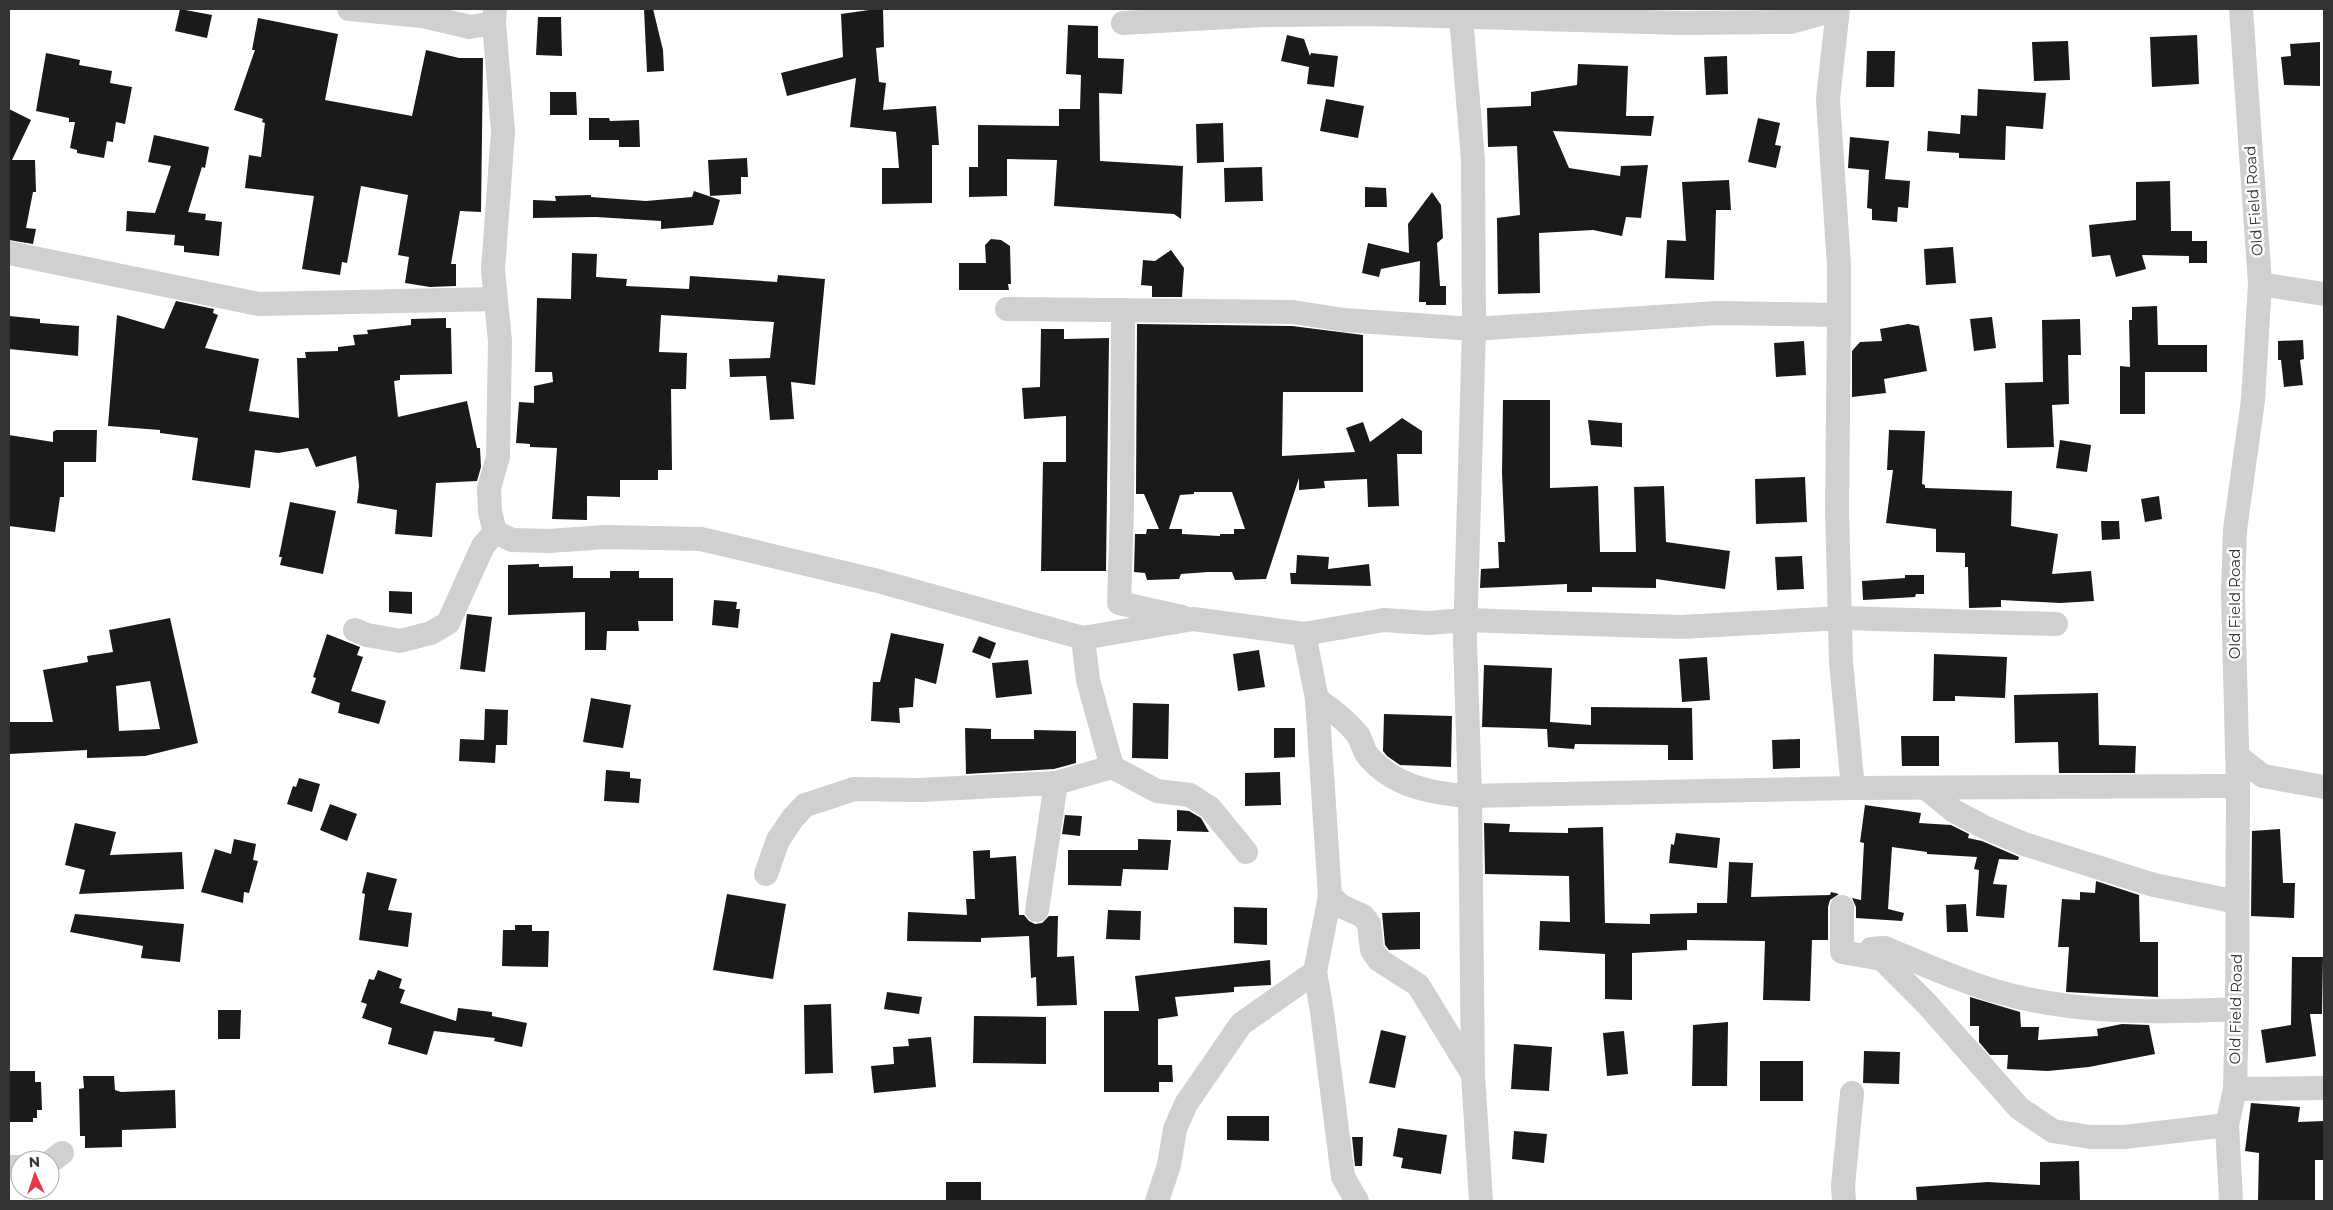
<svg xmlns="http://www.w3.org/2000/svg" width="2333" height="1210" viewBox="0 0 2333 1210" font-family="Montserrat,sans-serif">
  <rect width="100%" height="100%" fill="#fff"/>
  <!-- building -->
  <g fill="#1a1a1a" fill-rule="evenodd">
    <polygon points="180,9 212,15 207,38 175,31"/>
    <polygon points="644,9 653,9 663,50 664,71 647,72"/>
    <polygon points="876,9 883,9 884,47 876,48 879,82 886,83 883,110 936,106 939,145 932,145 932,203 882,204 882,168 899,168 896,132 850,127 856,78 787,96 781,73 843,57 841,14"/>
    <polygon points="538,17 561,17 562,56 536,55"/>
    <polygon points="258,18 338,34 325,100 412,116 426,50 459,58 483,58 481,212 460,211 451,264 456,264 456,286 430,287 405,283 409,257 398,255 408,195 361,186 347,263 342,262 340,275 302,269 314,196 245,188 249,155 261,157 265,123 262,122 263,119 234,110 255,50 252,50"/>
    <polygon points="1068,25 1098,26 1098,58 1124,59 1122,94 1099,93 1100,161 1183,166 1181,219 1174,214 1054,206 1057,160 1007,159 1007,196 969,197 969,167 978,167 978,125 1059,126 1059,109 1080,109 1081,75 1066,74"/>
    <polygon points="1287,35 1304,39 1310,56 1311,53 1338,56 1334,87 1307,84 1309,67 1281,61"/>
    <polygon points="2197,35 2199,84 2152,87 2150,37"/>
    <polygon points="2068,41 2070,80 2034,81 2032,42"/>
    <polygon points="2320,42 2320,86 2284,85 2281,57 2291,56 2290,44"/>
    <polygon points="1867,51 1895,51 1894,87 1866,87"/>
    <polygon points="46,53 80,60 79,65 112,71 110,83 132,87 125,124 116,122 113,142 107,141 104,158 77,153 77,150 70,148 75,122 69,122 69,118 36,111"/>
    <polygon points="1727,56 1728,94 1706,95 1704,57"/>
    <polygon points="1578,64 1628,66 1626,116 1654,116 1651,136 1553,131 1569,168 1620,176 1621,166 1648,165 1641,218 1626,217 1622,236 1593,230 1539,233 1540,293 1498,294 1497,218 1520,215 1517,146 1488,147 1487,108 1531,106 1531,92 1577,85"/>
    <polygon points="1978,89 2046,93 2043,129 2006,126 2005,160 1959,158 1959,153 1927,151 1928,131 1960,134 1961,115 1977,116"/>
    <polygon points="550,92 576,92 577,115 550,115"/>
    <polygon points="1326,99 1364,106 1358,138 1320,131"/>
    <polygon points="9,109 31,120 12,160 35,160 36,192 33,192 26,228 36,229 33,244 9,240"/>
    <polygon points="589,118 609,118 610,121 639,120 640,147 619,147 619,140 589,140"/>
    <polygon points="1758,118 1780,123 1775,145 1781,146 1776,168 1748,162"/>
    <polygon points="1223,123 1224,162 1197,163 1196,124"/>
    <polygon points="154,135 209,147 205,168 202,167 188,212 206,214 205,220 222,222 219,256 184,252 184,246 174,245 175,235 126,231 127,211 155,213 171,166 148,162"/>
    <polygon points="1850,137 1889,141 1885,179 1910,181 1908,208 1898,207 1897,222 1872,220 1872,209 1867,208 1869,170 1848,168"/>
    <polygon points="747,158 748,177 741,177 741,194 710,196 708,160"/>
    <polygon points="1262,167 1263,201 1225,202 1224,168"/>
    <polygon points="1729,180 1731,210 1716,210 1714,280 1665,278 1667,240 1686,241 1682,182"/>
    <polygon points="2170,181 2171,231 2192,231 2192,241 2207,241 2207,263 2189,263 2189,256 2142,255 2146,269 2116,277 2110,255 2092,257 2089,225 2136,220 2136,182"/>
    <polygon points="1365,187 1386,188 1387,207 1365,207"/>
    <polygon points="694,191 720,200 713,225 661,229 661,221 596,217 533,218 533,200 556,201 555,196 591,195 591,197 646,201 692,197"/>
    <polygon points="1432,192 1441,205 1443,238 1437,243 1440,286 1446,286 1446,305 1426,305 1426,302 1419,302 1420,261 1381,269 1379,277 1362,273 1368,243 1409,253 1408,224"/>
    <polygon points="991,239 1001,240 1010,246 1011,284 1008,284 1009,290 959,290 959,263 986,263 985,245"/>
    <polygon points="1953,247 1956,283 1926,285 1924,249"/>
    <polygon points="1171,250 1184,268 1182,297 1152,297 1152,286 1141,285 1143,260 1155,261"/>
    <polygon points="572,253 597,254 596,277 627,279 626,286 689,289 690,276 777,282 778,275 825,279 815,385 791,382 794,419 770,420 766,376 730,377 729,359 770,358 774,322 661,315 659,352 687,353 686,389 671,389 672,470 658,470 658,480 620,480 620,497 587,496 587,520 552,519 557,448 530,447 530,444 516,443 519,402 534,403 534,386 553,382 552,372 535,372 537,298 571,299"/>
    <polygon points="176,301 214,309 213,313 218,315 205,348 259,359 249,411 299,418 297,358 306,358 305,352 338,351 338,347 355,345 353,335 368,334 367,330 411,325 411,319 446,318 446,328 451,328 452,374 400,375 400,380 394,381 398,417 467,401 477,448 480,448 481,467 477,481 436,483 432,537 395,534 397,510 357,503 359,486 356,456 316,467 308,448 278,453 255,450 250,488 192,480 198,438 160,433 160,430 108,426 117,315 164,329"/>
    <polygon points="2157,306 2158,345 2207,345 2207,372 2145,372 2145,414 2120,414 2120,366 2130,367 2129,320 2132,320 2132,307"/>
    <polygon points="9,316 40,319 40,323 79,326 78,356 9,349"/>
    <polygon points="1992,317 1996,348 1974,351 1970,319"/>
    <polygon points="2080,319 2081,355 2068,355 2069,404 2052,405 2054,447 2007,448 2005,383 2043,382 2042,320"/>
    <path d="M1137,324L1292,326L1363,335V392H1283L1282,454V456L1355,452L1346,428L1363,422L1370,442L1402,418L1422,431V454H1397L1399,506L1368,507L1367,479L1324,481L1325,488L1299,490V478L1266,579L1235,580L1232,572H1208L1181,574L1179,579L1147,580L1145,573L1134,572L1135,534H1146L1147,529H1159L1144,494H1136ZM1194,492H1232L1245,529H1234V534H1220V536L1182,534V529H1169L1180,495L1194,494Z"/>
    <polygon points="1908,324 1919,326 1927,371 1884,379 1886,393 1852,397 1852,351 1860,342 1882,341 1880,329"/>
    <polygon points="1041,329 1064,329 1064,339 1109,338 1106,571 1041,571 1043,462 1066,462 1066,416 1024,419 1022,388 1040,387"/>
    <polygon points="2303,340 2304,359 2300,360 2303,385 2284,387 2281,360 2278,360 2278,341"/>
    <polygon points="1804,341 1806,375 1776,377 1774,343"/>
    <polygon points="1503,400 1550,400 1550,488 1598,486 1600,552 1636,552 1634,487 1664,486 1666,542 1730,551 1725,589 1656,579 1656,588 1592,587 1592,592 1567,592 1567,584 1480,588 1481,569 1499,568 1498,542 1505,542 1502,473"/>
    <polygon points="1588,420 1622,423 1622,447 1591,445"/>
    <polygon points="56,430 97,430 96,462 64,462 64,497 60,497 55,532 9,526 9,435 53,442 53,432"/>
    <polygon points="1889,430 1925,431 1922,484 1925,485 1925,488 2012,491 2011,526 2058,534 2052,574 2091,571 2094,601 2060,603 2001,600 2001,607 1969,608 1968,567 1965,567 1965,553 1936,552 1936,529 1886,523 1893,470 1887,470"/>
    <polygon points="2060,440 2091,445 2087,472 2056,468"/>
    <polygon points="1805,477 1807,522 1756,524 1755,479"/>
    <polygon points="2159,496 2162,519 2145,522 2141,499"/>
    <polygon points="290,502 336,511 323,574 280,565 282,557 279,557"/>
    <polygon points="2101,521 2119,521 2120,539 2102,540"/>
    <polygon points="1297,555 1329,557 1328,569 1369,564 1371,586 1291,584 1290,573 1296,573"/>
    <polygon points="1802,556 1804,589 1777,590 1775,557"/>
    <polygon points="539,564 539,567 573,566 573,578 610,578 610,571 639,571 639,578 673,578 673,621 638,621 639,631 607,631 606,650 585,650 585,612 508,615 508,565"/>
    <polygon points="1905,575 1924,575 1924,594 1916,594 1915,597 1863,600 1862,581 1905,578"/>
    <polygon points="389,591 412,592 412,614 389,612"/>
    <polygon points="714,600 737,602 736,609 740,609 738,628 712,625"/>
    <polygon points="467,614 492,617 485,672 460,669"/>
    <path d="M170,618L198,743L145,756L87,758V750L9,754V722H53L43,670L88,662L87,656L113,652L109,630ZM150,681L160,729L119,731L116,686Z"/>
    <polygon points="891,633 944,644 936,684 915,678 913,707 899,708 900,723 871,721 873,682 880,682"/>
    <polygon points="327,634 360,647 357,655 363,657 351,691 386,701 379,724 338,713 340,703 311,693 316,678 313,677"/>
    <polygon points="979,636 996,643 990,659 972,652"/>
    <polygon points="1259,650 1265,687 1238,691 1233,654"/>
    <polygon points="1934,654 2007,657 2005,698 1955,696 1955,701 1933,701"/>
    <polygon points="1707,657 1710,700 1682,702 1679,659"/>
    <polygon points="1028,660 1032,694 996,698 992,663"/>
    <polygon points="1484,665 1552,668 1550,722 1591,725 1591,707 1692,708 1693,760 1668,760 1668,745 1575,744 1574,749 1548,747 1547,729 1482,727"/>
    <polygon points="2098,693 2099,745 2136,746 2135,773 2059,773 2058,742 2015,743 2014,695"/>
    <polygon points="591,698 631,705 623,748 583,742"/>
    <polygon points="1133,703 1169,704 1168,759 1132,758"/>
    <polygon points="485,709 508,710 507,745 496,745 495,763 459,761 460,739 484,740"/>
    <polygon points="1384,714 1452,716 1451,767 1400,765 1387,756 1383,751"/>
    <polygon points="965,728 991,729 991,739 1034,739 1034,730 1076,731 1076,763 1054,769 966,774"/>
    <polygon points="1274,728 1295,728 1295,757 1274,758"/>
    <polygon points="1901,736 1939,736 1939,766 1902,766"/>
    <polygon points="1800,739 1800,768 1773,769 1772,740"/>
    <polygon points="606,770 630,772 630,778 641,779 639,803 604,801"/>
    <polygon points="1280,772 1281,805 1245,806 1245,773"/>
    <polygon points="299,778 320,784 312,812 287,804 293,786 296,787"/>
    <polygon points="330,804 357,814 347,841 320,830"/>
    <polygon points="1865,805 1921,813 1919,823 1951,825 1969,834 1968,838 1982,841 2019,857 2018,860 1999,859 1993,884 2007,885 2004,918 1976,916 1979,870 1974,869 1977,857 1927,854 1927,852 1892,847 1888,909 1904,913 1902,921 1856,918 1856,907 1852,898 1861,900 1864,843 1860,842"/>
    <polygon points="1177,810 1189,811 1201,818 1209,832 1177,831"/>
    <polygon points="1065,815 1082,816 1080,836 1062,834"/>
    <polygon points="75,823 116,832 110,855 182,852 184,889 79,894 85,870 65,865"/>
    <polygon points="1484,823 1510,824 1509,832 1568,833 1568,828 1603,827 1605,923 1650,924 1650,914 1697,913 1697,903 1727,903 1729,862 1753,863 1751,897 1830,895 1831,892 1839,894 1830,900 1828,907 1828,940 1812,940 1810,1001 1763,1000 1765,941 1687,940 1687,950 1632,953 1632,1000 1605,999 1605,954 1539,950 1540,921 1570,922 1569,876 1485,874"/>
    <polygon points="2280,829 2283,883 2295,883 2294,918 2251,916 2252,831"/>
    <polygon points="1676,833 1720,838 1717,868 1669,863 1671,844 1674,845"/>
    <polygon points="234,839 256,844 253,860 258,861 249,893 244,892 243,903 201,892 215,849 231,854"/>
    <polygon points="1138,839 1171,840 1168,870 1123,869 1121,886 1068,885 1068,850 1138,850"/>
    <polygon points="990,850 990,858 1016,856 1019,915 1024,915 1029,921 1035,924 1042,923 1049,916 1058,916 1057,957 1074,956 1077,1005 1037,1006 1036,977 1031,978 1029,936 981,938 981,942 907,941 908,912 967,915 966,899 975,899 973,851"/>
    <polygon points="367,872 397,879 388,910 412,913 408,947 359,940 365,894 362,893"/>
    <polygon points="2096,881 2139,895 2140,942 2158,942 2158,997 2066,992 2069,947 2058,947 2062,899 2080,900 2080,892 2095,893"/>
    <polygon points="727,894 786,904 773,979 713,970"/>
    <polygon points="1966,904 1968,932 1947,932 1946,905"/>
    <polygon points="1234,907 1267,908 1267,945 1234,943"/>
    <polygon points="1108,910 1141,911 1140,940 1106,939"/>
    <polygon points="1420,912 1420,949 1389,950 1385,945 1382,913"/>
    <polygon points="75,914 184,924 180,962 141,958 143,946 70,932"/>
    <polygon points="515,925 532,925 532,931 549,931 548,967 502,966 503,930 515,930"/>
    <polygon points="2292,957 2323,957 2322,1014 2310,1014 2316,1056 2266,1063 2261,1030 2291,1025"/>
    <polygon points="1270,960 1271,985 1234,987 1234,992 1175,997 1178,1016 1158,1019 1158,1065 1172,1065 1173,1082 1159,1082 1159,1092 1104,1092 1104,1011 1139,1011 1135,976"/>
    <polygon points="378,970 402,979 399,988 405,990 400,1003 456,1021 458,1008 492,1012 492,1016 527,1023 522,1047 494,1041 495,1038 434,1031 427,1055 388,1044 392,1028 362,1018 367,1004 361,1002 369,979 374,980"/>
    <polygon points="887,992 922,997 919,1014 884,1009"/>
    <polygon points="1970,997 2020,1012 2021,1027 2039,1027 2038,1040 2098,1036 2097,1029 2122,1024 2149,1025 2155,1054 2089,1067 2048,1071 2007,1069 2008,1055 1990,1055 1979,1042 1979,1026 1970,1026"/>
    <polygon points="831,1004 833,1073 805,1074 804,1005"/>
    <polygon points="218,1010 241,1010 240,1039 218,1039"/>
    <polygon points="974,1016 1046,1017 1046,1064 973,1063"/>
    <polygon points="1728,1022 1727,1086 1692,1086 1693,1025"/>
    <polygon points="1381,1030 1406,1036 1395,1088 1369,1083"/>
    <polygon points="1624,1031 1628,1074 1607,1076 1603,1033"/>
    <polygon points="931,1037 936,1087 874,1093 871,1066 894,1064 893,1047 909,1046 908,1039"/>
    <polygon points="1514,1044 1552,1047 1549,1091 1511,1089"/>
    <polygon points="1864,1051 1900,1052 1899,1084 1863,1083"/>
    <rect x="1760" y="1061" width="43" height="40"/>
    <polygon points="9,1071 35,1071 35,1082 41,1082 42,1110 37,1110 37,1118 33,1118 33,1122 9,1122"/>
    <polygon points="83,1076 114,1076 115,1090 121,1092 175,1090 176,1128 122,1130 122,1147 85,1148 85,1136 80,1136 79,1089 84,1088"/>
    <polygon points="2251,1103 2300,1107 2298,1122 2324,1121 2324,1160 2315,1160 2315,1201 2258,1201 2259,1153 2245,1151"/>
    <polygon points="1227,1116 1269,1116 1269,1141 1227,1140"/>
    <polygon points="1398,1128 1447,1135 1441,1174 1401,1168 1403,1158 1393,1156"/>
    <polygon points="1514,1131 1547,1134 1544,1163 1512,1159"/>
    <polygon points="1352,1137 1363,1137 1362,1166 1355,1166"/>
    <polygon points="2079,1161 2080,1201 1917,1201 1916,1187 1988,1182 2040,1185 2040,1162"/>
    <rect x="946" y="1182" width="35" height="19"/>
  </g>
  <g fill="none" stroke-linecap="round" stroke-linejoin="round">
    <!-- minor -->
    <g stroke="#d0d0d0" stroke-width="24">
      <polyline points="349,9 423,16 470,27 494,23"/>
      <polyline points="495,9 494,23 503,131 493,270 500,341 498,457 489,488 490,512 495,532 512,540 549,541 606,537 701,539 878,581 1083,638 1193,619 1304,634 1384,620 1428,623 1466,620 1681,627 1842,618 2056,624"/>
      <polyline points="1838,9 1828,99 1839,266 1839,315"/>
      <polyline points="1461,17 1473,160 1474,329 1465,640 1470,796 1473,1074 1481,1201"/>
      <polyline points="1123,23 1263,15 1370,14 1682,23 1791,22 1838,9"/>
      <polyline points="9,253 259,304 495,299"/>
      <polyline points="2260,284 2324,294"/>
      <polyline points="1007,309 1293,312 1344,320 1474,329 1718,313 1839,315 1837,510 1841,662 1853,788"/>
      <polyline points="1123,310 1122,510 1119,603 1182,617"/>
      <polyline points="355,630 367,635 400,641 431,633 448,623 483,546 495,532"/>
      <polyline points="1304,634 1317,699 1330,896 1341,906 1363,916 1369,924 1372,950 1379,960 1418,985 1472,1073"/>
      <polyline points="1083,638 1088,680 1112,767 1157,791 1190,795 1210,808 1246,852"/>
      <path d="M1317,699C1332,710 1346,720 1358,735C1362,741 1363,750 1368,756C1393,786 1433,794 1470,796L1853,788L2238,786"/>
      <polyline points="2237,756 2263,776 2324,787"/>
      <polyline points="1927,789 1954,811 1986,828 2024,844 2154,885 2237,902"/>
      <polyline points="766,874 778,840 793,818 805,805 827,798 854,789 920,790 1056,783 1112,767"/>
      <polyline points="1330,896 1315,972 1322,1012 1343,1177 1357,1201"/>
      <polyline points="1842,907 1842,952 1882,959 1927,1004 2019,1108 2053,1131 2090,1137 2124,1137 2227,1125"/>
      <polyline points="1037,910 1056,783"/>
      <path d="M1871,949L1885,948C1921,963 1957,980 1995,991C2074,1014 2156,1013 2237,1009"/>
      <polyline points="2235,1089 2324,1088"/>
      <polyline points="50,1162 62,1153"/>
      <polyline points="9,1167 20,1167"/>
      <polyline points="1157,1201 1169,1165 1175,1129 1186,1104 1241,1024 1315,972"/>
      <polyline points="1844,1201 1843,1186 1852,1093"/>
      <polyline points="2231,1201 2227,1125 2235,1089 2237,1009 2238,786 2233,594 2235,530 2253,400 2260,284 2241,9"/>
    </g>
  </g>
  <g text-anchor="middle" stroke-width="5" stroke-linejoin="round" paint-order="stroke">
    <!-- street labels -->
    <g font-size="15" fill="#333" stroke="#fff">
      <text transform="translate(2254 201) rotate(-94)" y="5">Old Field Road</text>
      <text transform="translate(2235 604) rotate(-90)" y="5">Old Field Road</text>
      <text transform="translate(2236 1009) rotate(-89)" y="5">Old Field Road</text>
    </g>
  </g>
  <!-- border -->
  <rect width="2333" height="1210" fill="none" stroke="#333333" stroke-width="20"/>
  <!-- north arrow -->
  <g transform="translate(35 1175) rotate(357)"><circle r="24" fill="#ffffff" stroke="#adadad"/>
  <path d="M0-4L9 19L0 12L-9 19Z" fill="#e63946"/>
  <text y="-8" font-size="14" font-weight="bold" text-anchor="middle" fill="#333333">N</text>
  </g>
</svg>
